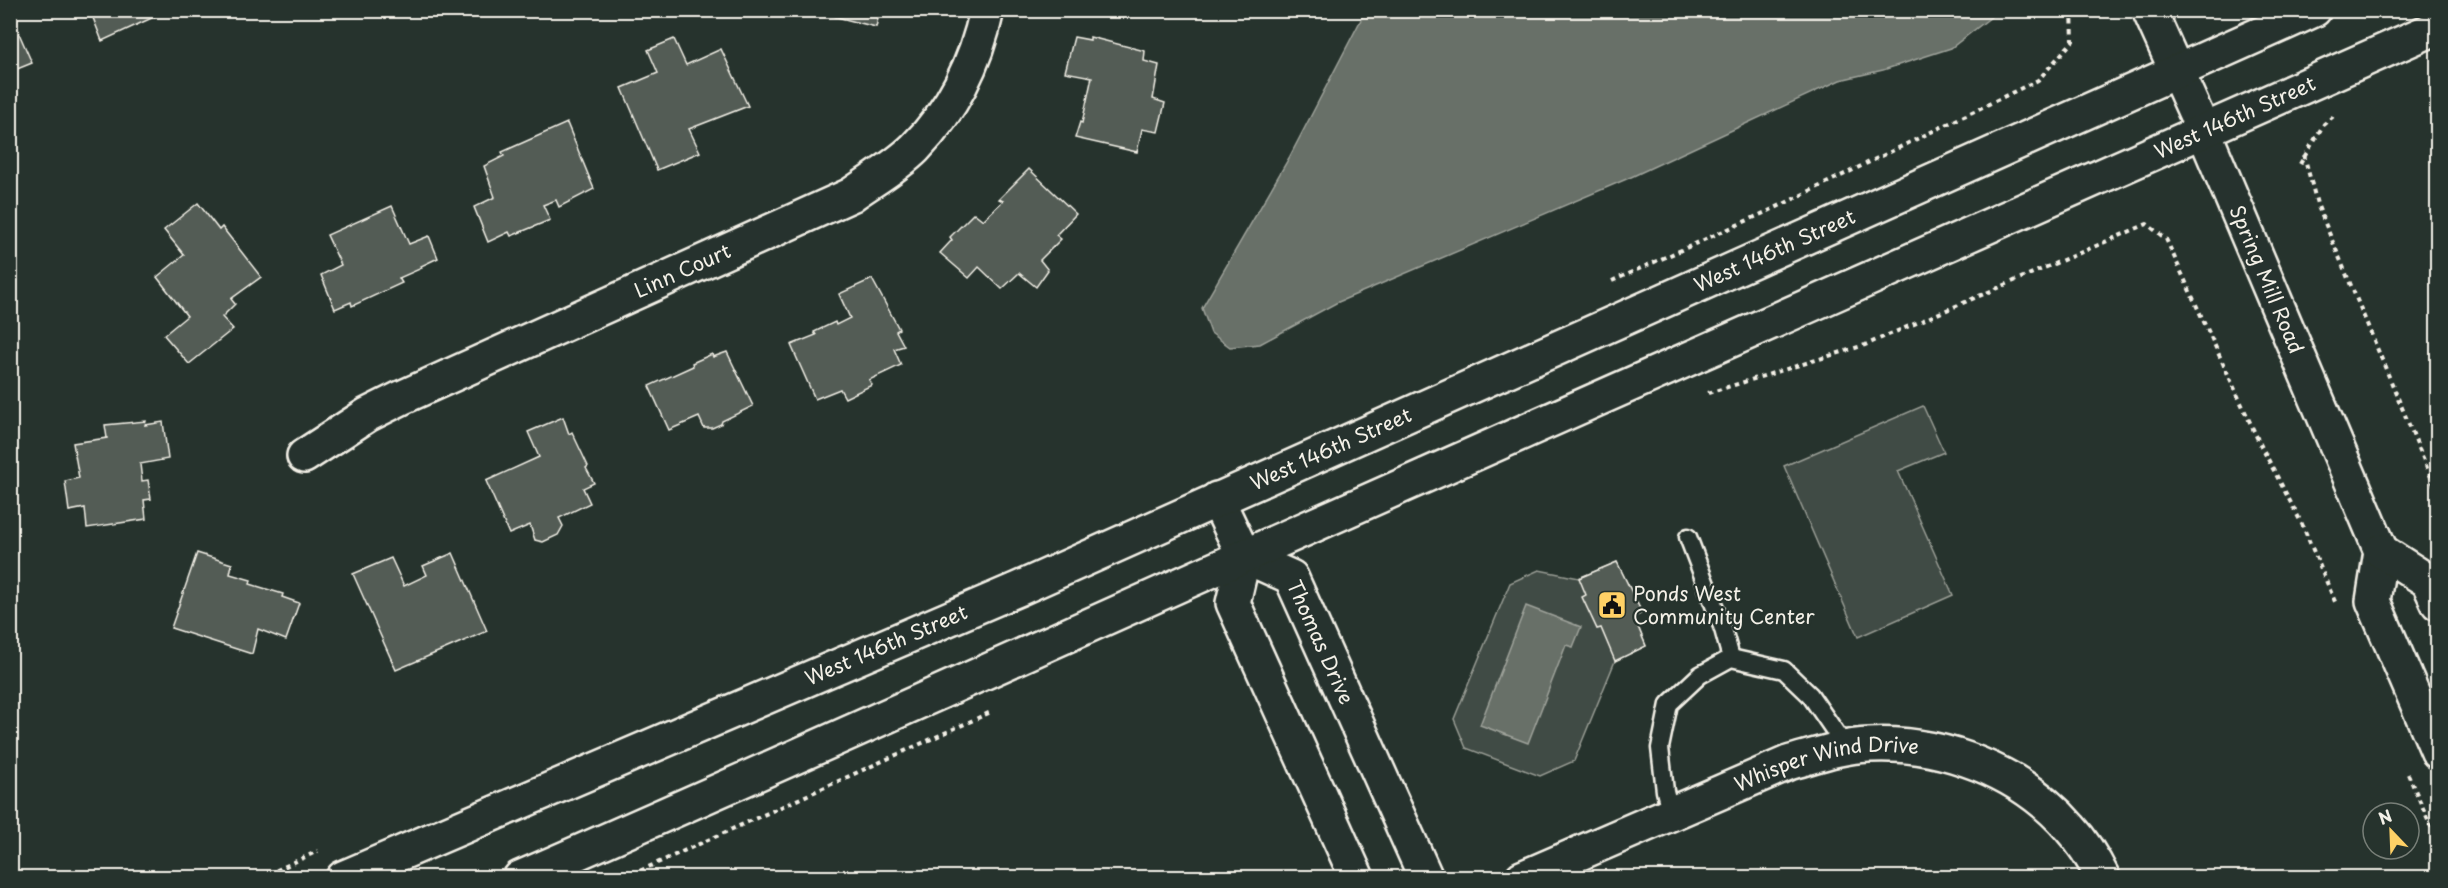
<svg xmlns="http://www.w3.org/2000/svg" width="2448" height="888" viewBox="0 0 2448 888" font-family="'Playpen Sans',sans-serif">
  <rect width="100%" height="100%" fill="#26332d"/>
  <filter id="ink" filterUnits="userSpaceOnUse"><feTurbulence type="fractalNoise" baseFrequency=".0167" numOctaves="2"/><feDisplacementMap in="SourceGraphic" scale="12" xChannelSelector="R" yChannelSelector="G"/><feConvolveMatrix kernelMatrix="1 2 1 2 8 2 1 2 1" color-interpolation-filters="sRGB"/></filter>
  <g filter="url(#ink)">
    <!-- green -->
    <g fill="#414b45" stroke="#9a9e96" stroke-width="1.5">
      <polygon points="1923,406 1944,452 1898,471 1953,595 1858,637 1784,466"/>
      <polygon points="1617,562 1642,613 1634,617 1646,646 1615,661 1574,761 1540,776 1466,748 1454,719 1510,583 1539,570 1579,578"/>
    </g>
    <!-- water -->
    <g fill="#676f68" stroke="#9fa39b" stroke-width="1.5">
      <polygon points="1366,10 1990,10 1991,17 1951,48 1883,70 1840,80 1629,178 1336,303 1260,344 1230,347 1211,333 1202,308 1289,158"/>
      <polygon points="1526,606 1581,627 1573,647 1566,645 1528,743 1480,725"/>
    </g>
    <!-- building -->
    <g fill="#525c55" stroke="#f4f1e8" stroke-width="1.5">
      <polygon points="90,10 169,10 102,41"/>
      <polygon points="817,10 880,10 876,27 817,12"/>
      <polygon points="10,13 32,63 10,72"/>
      <polygon points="1074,37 1090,40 1090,37 1145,51 1144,61 1159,65 1153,99 1165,103 1158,132 1142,129 1137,152 1075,138 1080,122 1082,123 1092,77 1065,72"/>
      <polygon points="674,39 686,65 721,49 748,106 689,129 700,152 657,170 622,88 658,73 648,50"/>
      <polygon points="567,123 594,189 559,207 556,200 543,205 550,220 511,236 509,232 488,242 474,207 495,197 484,166 504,156 502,152"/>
      <polygon points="1029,169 1076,214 1056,235 1061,239 1040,260 1048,270 1036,287 1019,273 1002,289 979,267 969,278 940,253 952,240 950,237 974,213 983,220 1003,201 999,199"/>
      <polygon points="198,203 219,230 222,227 261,277 231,299 235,304 222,317 233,329 189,364 164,335 187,316 157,277 184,255 164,230"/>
      <polygon points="392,206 409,244 429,236 438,258 421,266 422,268 399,278 402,283 352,306 351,302 335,309 321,275 341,265 327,235"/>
      <polygon points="872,279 899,329 896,331 904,346 894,349 901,365 869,380 872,385 845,398 840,389 815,399 791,345 816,335 814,332 835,322 836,325 850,318 839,294"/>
      <polygon points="727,352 753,406 722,421 721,424 712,428 704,428 699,417 669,430 649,386 693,366 692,363 712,354 713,357"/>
      <polygon points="563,417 569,434 572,432 588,466 586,468 594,483 583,488 590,503 559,518 563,526 558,535 543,542 535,540 530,525 509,534 486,481 539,457 528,432"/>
      <polygon points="146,421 145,425 163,422 168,459 140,464 142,481 148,480 151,499 144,500 146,519 87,528 85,508 69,511 65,481 79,478 73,443 107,438 105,425"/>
      <polygon points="197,553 232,564 230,574 251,580 250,584 283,594 282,597 299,603 286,640 258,629 252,654 171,628"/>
      <polygon points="453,553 487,631 396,670 353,574 391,558 404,586 427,575 423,566"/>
      <polygon points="1617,562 1642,613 1634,617 1646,646 1615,661 1601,628 1597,629 1582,597 1586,595 1579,578"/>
    </g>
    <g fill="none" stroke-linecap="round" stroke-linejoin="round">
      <!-- service casing -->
      <g stroke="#f4f1e8" stroke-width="21">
        <g id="service">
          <polyline points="1688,537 1723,629 1731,658"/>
          <polyline points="1671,814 1665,791 1660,748 1669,704 1700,675 1731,658 1784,670 1810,695 1847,749"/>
        </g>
      </g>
      <!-- minor casing -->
      <g stroke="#f4f1e8" stroke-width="38">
        <g id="minor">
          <path id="s1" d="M304,456L367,415L401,398L851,195C872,180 897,166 915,148C953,109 976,63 987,10"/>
          <polyline points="1217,499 1244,556"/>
          <path id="s2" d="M1244,556L1291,577L1426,878"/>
          <polyline points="1244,556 1233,603 1357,878"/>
          <path id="s3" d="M1522,878L1788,763C1814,756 1841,746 1869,745C1942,741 2022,772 2070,828C2083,842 2094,860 2103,878"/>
        </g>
      </g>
      <!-- tertiary casing -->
      <g stroke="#f4f1e8" stroke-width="38">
        <g id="tertiary">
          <path id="s4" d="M2149,10L2204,132L2381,551L2373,601L2438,752"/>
          <polyline points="2381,551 2428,581 2438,603"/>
        </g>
      </g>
      <!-- primary casing -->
      <g stroke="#f4f1e8" stroke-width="38">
        <g id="primary">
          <path id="s5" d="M343,878L1018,589L2314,10"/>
          <path id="s6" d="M520,878C762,773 1002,664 1242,557C1640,379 2040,206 2438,27"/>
        </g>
      </g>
      <!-- path -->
      <g stroke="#f4f1e8" stroke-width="4" stroke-dasharray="4.5 4.5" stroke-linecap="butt">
        <polyline points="2304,155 2317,204 2438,494"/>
        <polyline points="2300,164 2324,124 2336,114"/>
        <polyline points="1612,281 1775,208 2038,80 2073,41 2072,10"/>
        <polyline points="1708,393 1865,345 2147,224 2166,239 2259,442 2302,524 2336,604"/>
        <polyline points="2408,774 2438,842"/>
        <polyline points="260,878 318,851"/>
        <polyline points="624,878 991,712"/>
      </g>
      <!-- service -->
      <use href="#service" stroke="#26332d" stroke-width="16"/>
      <!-- minor -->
      <use href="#minor" stroke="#26332d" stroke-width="33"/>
      <!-- tertiary -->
      <use href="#tertiary" stroke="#26332d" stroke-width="33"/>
      <!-- primary -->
      <use href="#primary" stroke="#26332d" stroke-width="33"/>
    </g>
  </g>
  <!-- icons -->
  <defs>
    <g id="civic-square" transform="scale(1.5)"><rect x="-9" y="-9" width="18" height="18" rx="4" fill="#ffd166" stroke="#26332d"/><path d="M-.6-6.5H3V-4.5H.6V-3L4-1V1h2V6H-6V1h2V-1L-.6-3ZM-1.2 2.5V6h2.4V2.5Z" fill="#111"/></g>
  </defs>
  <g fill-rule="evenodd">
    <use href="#civic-square" x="1612" y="605"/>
  </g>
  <g text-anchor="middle" stroke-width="4.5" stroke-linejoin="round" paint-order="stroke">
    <!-- street labels -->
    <g font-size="20" fill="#f4f1e8" stroke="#26332d">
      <text dy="7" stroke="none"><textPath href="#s6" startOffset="1876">West 146th Street</textPath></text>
      <text dy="7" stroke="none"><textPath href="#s5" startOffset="1563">West 146th Street</textPath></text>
      <text dy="7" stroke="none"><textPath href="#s1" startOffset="422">Linn Court</textPath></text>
      <text dy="7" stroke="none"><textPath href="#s4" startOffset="294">Spring Mill Road</textPath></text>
      <text dy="7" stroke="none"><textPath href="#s5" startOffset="1077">West 146th Street</textPath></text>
      <text dy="7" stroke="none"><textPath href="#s2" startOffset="123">Thomas Drive</textPath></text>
      <text dy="7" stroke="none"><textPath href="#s5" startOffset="591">West 146th Street</textPath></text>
      <text dy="7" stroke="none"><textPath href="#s3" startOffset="328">Whisper Wind Drive</textPath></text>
    </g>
    <!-- poi labels -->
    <g font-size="20" fill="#f4f1e8" stroke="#26332d" text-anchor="start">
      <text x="1633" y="601">Ponds West<tspan x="1633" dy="23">Community Center</tspan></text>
    </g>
  </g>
  <!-- margin -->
  <rect width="2448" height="888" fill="none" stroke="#26332d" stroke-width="36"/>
  <rect x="18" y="18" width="2412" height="852" fill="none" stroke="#f4f1e8" stroke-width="2" filter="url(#ink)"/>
  <!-- north arrow -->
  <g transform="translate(2391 831) rotate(337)"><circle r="28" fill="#26332d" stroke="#787f78" stroke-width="1.5"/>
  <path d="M0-4.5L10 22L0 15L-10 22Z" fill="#ffd166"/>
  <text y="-9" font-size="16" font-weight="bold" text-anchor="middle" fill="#f4f1e8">N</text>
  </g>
</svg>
